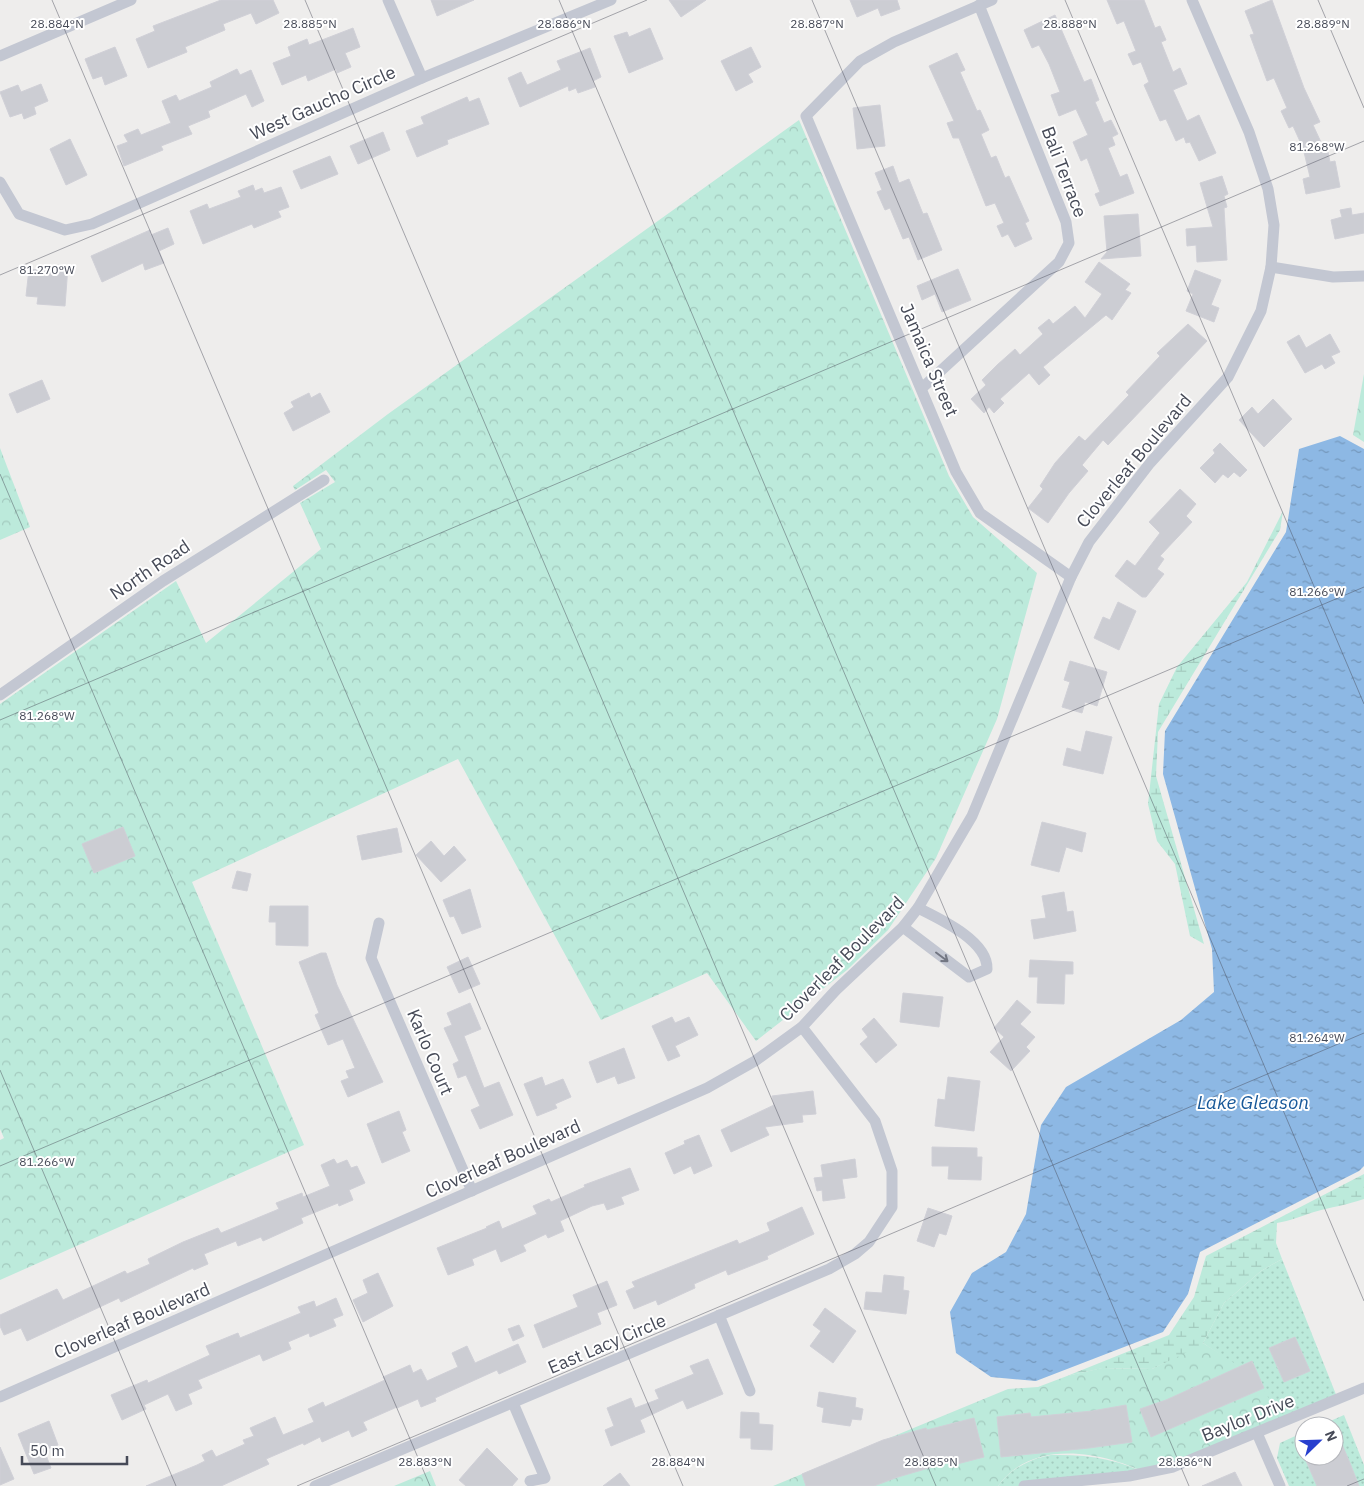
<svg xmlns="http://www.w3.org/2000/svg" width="1364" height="1486" viewBox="0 0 1364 1486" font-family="'IBM Plex Sans',sans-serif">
  <defs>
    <pattern id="grass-dots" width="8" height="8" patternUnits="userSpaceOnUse" patternTransform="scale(1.25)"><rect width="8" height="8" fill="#bceadb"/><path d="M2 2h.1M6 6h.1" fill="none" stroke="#a3cabe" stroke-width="1.8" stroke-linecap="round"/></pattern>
    <pattern id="forest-crowns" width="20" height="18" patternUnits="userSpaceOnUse" patternTransform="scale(1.25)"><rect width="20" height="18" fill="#bceadb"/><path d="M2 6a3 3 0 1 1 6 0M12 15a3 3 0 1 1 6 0" fill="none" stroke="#a3cabe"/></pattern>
    <pattern id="wetland-marsh" width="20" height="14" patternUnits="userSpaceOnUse" patternTransform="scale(1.25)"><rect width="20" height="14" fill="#bceadb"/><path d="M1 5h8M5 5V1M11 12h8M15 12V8" fill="none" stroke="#a3cabe"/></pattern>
    <pattern id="water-ripples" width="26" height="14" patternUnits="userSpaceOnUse" patternTransform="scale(1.25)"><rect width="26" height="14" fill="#8db8e4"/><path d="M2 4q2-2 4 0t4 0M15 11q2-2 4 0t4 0" fill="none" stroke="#7598bc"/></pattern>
  </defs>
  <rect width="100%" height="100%" fill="#eeedec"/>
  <!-- grass -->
  <g fill="url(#grass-dots)">
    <polygon points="1282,1259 1339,1402 1279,1427 1246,1372 1203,1343 1224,1303 1261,1271"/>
    <polygon points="1344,1415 1364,1465 1364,1486 1289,1486 1277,1458 1280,1443 1304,1432 1304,1456 1334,1456 1334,1426 1319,1426"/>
    <path d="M1051,1455C1087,1454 1119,1459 1152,1476C1107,1486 1045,1486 998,1486C1011,1468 1030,1459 1051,1455Z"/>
  </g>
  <!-- forest -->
  <g fill="url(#forest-crowns)">
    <polygon points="799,120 949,476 973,517 1037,573 997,719 936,858 888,930 847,970 756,1041 707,973 601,1020 458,759 192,882 304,1145 0,1280 0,1140 4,1138 0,1129 0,704 176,581 206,643 321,549 300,503 335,482 326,470 295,490 293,486 388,414"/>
    <polygon points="1364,374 1364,442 1353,435"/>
    <polygon points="0,448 30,527 0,540"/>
    <path d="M1203,1343C1237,1365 1265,1379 1279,1420L1152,1476C1106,1452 1033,1437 998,1486H773L1008,1389L1038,1387L1067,1376L1102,1368L1152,1369Z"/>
    <polygon points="430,1471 436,1486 394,1486"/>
  </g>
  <!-- wetland -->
  <g fill="url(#wetland-marsh)">
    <polygon points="1283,511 1280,530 1158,732 1156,776 1204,944 1190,936 1175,864 1157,841 1148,804 1159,704 1177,667 1247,582"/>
    <path d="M1364,1174V1199C1347,1205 1331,1207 1314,1212C1301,1216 1290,1221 1277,1223L1276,1243L1282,1259L1261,1271L1224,1303L1202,1345L1152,1369L1103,1368L1067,1376L1169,1335L1194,1297L1206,1256Z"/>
  </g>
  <!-- water -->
  <polygon fill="url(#water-ripples)" points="1340,436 1364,449 1364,1166 1359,1171 1200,1252 1188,1294 1163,1332 1036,1381 991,1377 956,1353 950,1312 972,1273 1006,1252 1026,1214 1041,1125 1066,1087 1181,1020 1214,992 1212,949 1163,774 1165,731 1286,532 1299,449"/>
  <!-- building -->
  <g fill="#cccdd3" stroke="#d0d0d7">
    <polygon points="221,0 273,0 279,13 256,24 251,13 223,24 225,30 185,47 187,52 148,68 136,39 155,31 153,26"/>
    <polygon points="431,0 474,0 437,16"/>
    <polygon points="669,0 706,0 681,17"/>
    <polygon points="850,0 897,0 900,9 881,16 878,8 857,17"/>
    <polygon points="1107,0 1144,0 1155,28 1160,26 1166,40 1161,42 1173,72 1180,68 1187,84 1173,90 1187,121 1199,115 1216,153 1199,161 1190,142 1186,143 1184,137 1176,141 1166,119 1160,121 1144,85 1149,82 1141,62 1133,65 1128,54 1136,51 1124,21 1117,24"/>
    <polygon points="1272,0 1304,88 1320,122 1313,125 1326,153 1328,152 1330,162 1335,161 1340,187 1306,194 1303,179 1310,177 1303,148 1293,126 1289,128 1281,111 1287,108 1274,78 1267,81 1250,35 1254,34 1245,11"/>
    <polygon points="1055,15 1084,82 1091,79 1099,100 1095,102 1104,123 1111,120 1118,134 1112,137 1115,145 1108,148 1120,177 1127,174 1134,193 1100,206 1095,194 1100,192 1087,158 1081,161 1073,142 1088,135 1076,109 1059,116 1051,95 1060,92 1049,64 1039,45 1032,48 1024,30"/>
    <polygon points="353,28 360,47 345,53 351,67 337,73 336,69 308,81 306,75 282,85 273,63 291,56 288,47 307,39 309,45"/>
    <polygon points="650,28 663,59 629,73 614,36 627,32 629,37"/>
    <polygon points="115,47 127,76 105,85 102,76 93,79 85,59"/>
    <polygon points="751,47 761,67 748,74 753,82 736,91 721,61"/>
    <polygon points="590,48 601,77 593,81 595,87 578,93 576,88 569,91 568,86 520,107 508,78 521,72 527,85 561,70 557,61"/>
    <polygon points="957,53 965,70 960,72 977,111 980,110 989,130 981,134 991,158 996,156 1005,178 1009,176 1029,221 1025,223 1032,239 1015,247 1008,234 1002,237 997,226 1004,223 995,203 986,206 959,138 953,138 947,123 954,121 929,66"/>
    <polygon points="237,69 240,75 251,70 264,101 252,107 246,94 208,111 210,117 188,126 192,134 161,146 163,150 124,166 117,146 128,142 124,135 138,129 141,135 171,123 162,101 176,95 179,101 212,87 210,82"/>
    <polygon points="41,84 48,101 34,107 36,114 24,119 22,113 10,117 0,92 18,85 21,92"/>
    <polygon points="467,97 469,102 479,98 489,124 447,140 448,144 417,157 406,131 424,124 421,117"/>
    <polygon points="880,105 885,146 857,149 853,108"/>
    <polygon points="383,132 390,150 358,164 350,146"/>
    <polygon points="70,139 87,175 66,185 50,149"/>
    <polygon points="330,156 338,174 301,189 293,171"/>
    <polygon points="893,166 899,183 909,179 923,214 927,213 942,250 918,260 909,237 903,239 890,208 885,210 877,192 882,190 875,173"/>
    <polygon points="1222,176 1228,194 1224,196 1227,207 1224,208 1227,260 1197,262 1196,245 1187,246 1186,229 1213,227 1200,183"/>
    <polygon points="253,185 255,191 262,188 264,193 281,187 289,207 278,211 281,217 254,228 252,224 203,244 190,211 207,204 209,209 241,197 238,191"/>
    <polygon points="1351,208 1352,215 1364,213 1364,233 1335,239 1331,220 1342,217 1340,210"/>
    <polygon points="1138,214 1141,256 1101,259 1107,252 1104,216"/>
    <polygon points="168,228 174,244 159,251 164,263 145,270 143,263 102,282 91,256 150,230 151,235"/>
    <polygon points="1099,262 1130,284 1125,290 1131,293 1112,320 1106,315 1043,367 1050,375 1039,385 1029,373 1000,399 1004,403 994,413 989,407 984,413 971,399 986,385 982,380 997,365 1015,349 1020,355 1043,334 1038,328 1049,319 1053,324 1075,306 1085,318 1102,294 1085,282"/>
    <polygon points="54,265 68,266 65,306 37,304 38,297 26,296 29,269 53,271"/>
    <polygon points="958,269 971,300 942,312 935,294 922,300 917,286"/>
    <polygon points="1195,270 1221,280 1211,305 1219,308 1214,322 1186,311 1193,294 1187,291"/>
    <polygon points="1188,324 1207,341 1108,445 1103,440 1082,465 1088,471 1069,493 1048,523 1028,508 1043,489 1040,486 1055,463 1079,436 1085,441 1129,395 1126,392 1160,356 1157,353"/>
    <polygon points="1330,334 1340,352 1331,356 1335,363 1325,369 1322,364 1305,373 1287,342 1299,335 1306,348"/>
    <polygon points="42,380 50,399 17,413 9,394"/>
    <polygon points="309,393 311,398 320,393 330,412 293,431 284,413 294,407 291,402"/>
    <polygon points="1273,399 1292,419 1264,447 1239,420 1252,407 1258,414"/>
    <polygon points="1220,443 1247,470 1240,477 1234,472 1228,478 1223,474 1215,483 1200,468 1215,453 1213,450"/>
    <polygon points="1180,489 1196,504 1186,516 1192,522 1160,556 1164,559 1157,569 1164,574 1146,597 1142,597 1115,576 1127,560 1135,566 1160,533 1149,522"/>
    <polygon points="1118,602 1136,611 1119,650 1094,638 1103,617 1110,620"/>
    <polygon points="1070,661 1107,672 1097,706 1085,702 1082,713 1062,707 1070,682 1064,680"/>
    <polygon points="1086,731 1112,737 1103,774 1063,765 1067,748 1081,752"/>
    <polygon points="1042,822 1086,833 1082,852 1066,847 1059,872 1031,865"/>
    <polygon points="123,827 135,856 94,873 82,844"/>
    <polygon points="397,828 402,852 362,860 357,836"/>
    <polygon points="431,841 444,856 454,846 466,860 441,882 416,855"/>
    <polygon points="237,871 251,874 247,891 232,888"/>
    <polygon points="470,889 481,927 462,934 454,916 450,917 443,900"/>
    <polygon points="1064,892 1067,912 1073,911 1076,931 1034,939 1031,920 1046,918 1042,896"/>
    <polygon points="270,906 308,906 308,946 276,945 276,922 269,922"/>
    <polygon points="321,953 326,953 337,985 383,1082 348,1097 341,1081 349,1078 346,1071 355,1068 343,1039 328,1045 315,1015 319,1013 299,962"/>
    <polygon points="468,957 480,984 459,993 447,967"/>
    <polygon points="1030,960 1073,962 1073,974 1065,974 1064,1004 1037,1003 1038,977 1029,977"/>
    <polygon points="903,993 943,997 939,1027 900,1022"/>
    <polygon points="1017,1000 1031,1012 1020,1024 1035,1037 1026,1047 1030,1051 1011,1071 990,1052 1004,1037 994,1028"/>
    <polygon points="470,1003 481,1029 464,1036 484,1088 499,1082 513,1115 480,1129 471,1110 480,1106 466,1075 458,1078 453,1064 459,1061 444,1028 452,1025 447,1013"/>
    <polygon points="672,1017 675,1023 689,1017 698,1035 675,1046 680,1056 668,1061 652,1026"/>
    <polygon points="874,1018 897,1045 876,1063 860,1044 868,1037 862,1029"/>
    <polygon points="624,1048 635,1078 618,1084 615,1076 597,1083 589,1062"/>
    <polygon points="542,1077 545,1086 563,1079 571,1097 555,1104 557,1108 537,1116 524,1084"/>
    <polygon points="948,1077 980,1081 974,1131 935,1126 938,1099 945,1100"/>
    <polygon points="813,1091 816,1114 802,1115 803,1122 765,1127 769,1135 731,1152 721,1130 774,1105 772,1096"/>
    <polygon points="399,1111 406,1130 402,1132 410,1151 382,1163 367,1124"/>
    <polygon points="699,1135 712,1166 694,1174 691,1166 674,1174 665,1153 685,1144 684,1141"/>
    <polygon points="932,1147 977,1148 977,1157 982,1157 981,1180 948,1179 949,1166 932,1166"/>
    <polygon points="334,1159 337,1164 347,1160 351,1168 357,1166 365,1183 349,1190 353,1200 339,1206 338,1203 301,1218 303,1223 263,1241 261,1237 238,1246 236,1241 204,1254 208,1264 194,1270 193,1268 121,1302 119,1298 27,1341 21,1328 4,1335 0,1326 0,1315 57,1289 63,1300 125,1271 127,1274 150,1264 148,1259 183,1242 218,1228 221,1233 279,1209 276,1203 302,1193 303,1197 330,1186 321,1165"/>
    <polygon points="855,1159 857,1177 842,1179 845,1198 823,1201 822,1190 817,1191 814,1178 823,1177 821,1165"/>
    <polygon points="630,1168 639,1190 621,1197 624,1204 607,1210 604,1203 592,1206 560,1221 564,1231 548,1238 546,1234 523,1245 526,1251 501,1262 496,1249 472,1259 474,1265 448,1275 437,1248 487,1228 486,1227 499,1221 502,1229 537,1214 533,1206 549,1199 551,1202 585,1187 584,1185"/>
    <polygon points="802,1207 814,1234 767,1256 768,1259 728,1275 726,1270 694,1284 695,1288 671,1299 658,1305 656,1300 634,1309 626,1291 635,1287 632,1282 737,1240 739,1244 770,1231 767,1223"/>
    <polygon points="928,1208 952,1216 946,1235 939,1233 934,1247 917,1241"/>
    <polygon points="378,1273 393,1306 363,1322 353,1300 368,1293 363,1280"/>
    <polygon points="884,1275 904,1277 903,1290 909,1291 906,1314 864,1309 866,1292 882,1293"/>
    <polygon points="607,1281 617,1305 597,1313 601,1324 543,1348 534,1325 578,1307 573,1295"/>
    <polygon points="336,1298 343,1315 333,1319 336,1326 310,1337 309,1333 288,1342 291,1349 263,1361 260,1354 198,1380 202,1388 188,1394 192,1404 176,1411 168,1394 144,1405 146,1409 122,1420 111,1395 147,1380 148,1383 210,1355 206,1346 238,1333 240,1338 301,1313 298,1307 314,1301 316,1307"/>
    <polygon points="825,1308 856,1331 833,1363 810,1346 821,1331 813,1325"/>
    <polygon points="519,1325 524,1336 513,1341 508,1329"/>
    <polygon points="1295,1337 1310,1371 1284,1382 1269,1348"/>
    <polygon points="518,1344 526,1362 499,1374 497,1370 435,1398 436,1401 421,1407 418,1399 397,1408 397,1407 363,1422 367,1430 352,1437 349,1430 322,1442 320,1437 304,1445 303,1443 266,1459 269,1464 221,1486 146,1486 197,1465 205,1461 202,1455 212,1450 216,1457 245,1444 243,1440 254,1436 250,1428 275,1417 283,1435 314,1422 308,1409 323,1402 325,1407 385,1380 383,1377 410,1365 413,1373 421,1369 427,1381 458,1367 452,1353 467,1346 475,1363"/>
    <polygon points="708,1359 723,1394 687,1409 683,1400 640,1420 645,1432 611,1446 605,1430 614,1426 607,1408 631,1398 635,1408 659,1399 655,1390 694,1374 690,1366"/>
    <polygon points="1252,1361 1264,1388 1151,1437 1140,1409 1166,1400"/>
    <polygon points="819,1392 856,1398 855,1407 863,1409 861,1420 852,1419 850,1426 822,1422 824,1408 817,1406"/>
    <polygon points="1126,1405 1132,1442 1089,1448 1001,1457 997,1417 1030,1413 1031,1417 1092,1411"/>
    <polygon points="741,1412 759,1413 759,1424 773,1425 772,1450 751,1449 751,1438 740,1438"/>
    <polygon points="974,1418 984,1457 957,1464 956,1460 898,1477 874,1486 806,1486 802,1474 883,1440 926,1428 927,1430"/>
    <polygon points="49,1421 58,1445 44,1450 51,1468 34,1474 18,1434"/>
    <polygon points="1334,1426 1350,1463 1359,1486 1317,1486 1304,1456 1334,1456"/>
    <polygon points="0,1447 14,1479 0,1485"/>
    <polygon points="487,1448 518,1479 512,1486 466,1486 459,1480"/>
    <polygon points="1235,1472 1242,1486 1202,1486"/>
    <polygon points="620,1473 630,1486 603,1486"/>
  </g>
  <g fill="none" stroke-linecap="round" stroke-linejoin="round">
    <!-- minor -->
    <g stroke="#c3c7d2" stroke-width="11">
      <polyline points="388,0 422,78"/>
      <polyline points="992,0 894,42 860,61 806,116 956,472 980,513 1071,577"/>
      <polyline points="0,56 131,0"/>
      <polyline points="0,182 19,214 65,230 92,224 422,78 611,0"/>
      <polyline points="1271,267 1333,277 1364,276"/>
      <polyline points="922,388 1059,262 1069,243 1066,222 979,5"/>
      <polyline points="0,695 163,581 324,480"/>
      <polyline points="379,923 371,958 472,1191"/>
      <path d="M903,927L969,977L987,969C988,941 940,919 918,908"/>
      <polyline points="719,1315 750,1391"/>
      <polyline points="0,1397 707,1088 755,1061 802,1027 836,990 903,927 918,908 972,816 1071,577 1089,542 1150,463 1228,377 1261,311 1271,267 1274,225 1268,189 1249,132 1192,0"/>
      <polyline points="513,1403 545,1478 530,1481"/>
      <polyline points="1257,1433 1280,1486"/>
      <polyline points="315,1486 829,1269 855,1254 869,1242 892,1207 892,1171 875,1121 802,1027"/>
      <polyline points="1024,1486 1129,1476 1173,1467 1364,1388"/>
    </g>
  </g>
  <!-- one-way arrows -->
  <defs><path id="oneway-shaft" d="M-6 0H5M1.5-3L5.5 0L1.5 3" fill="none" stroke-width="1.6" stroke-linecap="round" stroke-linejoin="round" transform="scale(1.25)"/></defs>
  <use stroke="#727682" href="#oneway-shaft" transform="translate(942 957) rotate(37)"/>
  <!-- ticks -->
  <path fill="none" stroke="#464a57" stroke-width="1" stroke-opacity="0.45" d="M52,0L683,1486M305,0L936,1486M559,0L1189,1486M812,0L1364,1301M1065,0L1364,704M1318,0L1364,108M0,275L647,0M0,474L430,1486M0,720L1364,141M0,1070L176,1486M0,1166L1364,587M297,1486L1364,1033M1347,1486L1364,1479"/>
  <g text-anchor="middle" stroke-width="4" stroke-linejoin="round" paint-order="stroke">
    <!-- street labels -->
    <g font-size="18" fill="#464a57" stroke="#fff">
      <text transform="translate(323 103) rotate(-24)" y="6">West Gaucho Circle</text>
      <text transform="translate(1064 172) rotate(69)" y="6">Bali Terrace</text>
      <text transform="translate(929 360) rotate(67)" y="6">Jamaica Street</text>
      <text transform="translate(1134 461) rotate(-50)" y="6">Cloverleaf Boulevard</text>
      <text transform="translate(150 570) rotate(-34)" y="6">North Road</text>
      <text transform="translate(842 959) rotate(-45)" y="6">Cloverleaf Boulevard</text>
      <text transform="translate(430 1052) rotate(67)" y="6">Karlo Court</text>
      <text transform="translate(503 1159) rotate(-24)" y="6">Cloverleaf Boulevard</text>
      <text transform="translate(132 1321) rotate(-23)" y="6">Cloverleaf Boulevard</text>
      <text transform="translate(607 1344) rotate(-23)" y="6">East Lacy Circle</text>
      <text transform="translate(1248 1418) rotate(-22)" y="6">Baylor Drive</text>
    </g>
    <!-- water labels -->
    <g font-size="19" font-style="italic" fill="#175899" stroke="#fff">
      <text x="1253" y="1109">Lake Gleason</text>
    </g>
  </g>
  <g font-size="12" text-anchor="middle" fill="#464a57" stroke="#fff" stroke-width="4" stroke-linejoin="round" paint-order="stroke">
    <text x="57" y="28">28.884°N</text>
    <text x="310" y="28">28.885°N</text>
    <text x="564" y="28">28.886°N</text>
    <text x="817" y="28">28.887°N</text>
    <text x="1070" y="28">28.888°N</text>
    <text x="1323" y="28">28.889°N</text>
    <text x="1317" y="151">81.268°W</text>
    <text x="47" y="274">81.270°W</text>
    <text x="1317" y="596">81.266°W</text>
    <text x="47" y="720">81.268°W</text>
    <text x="1317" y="1042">81.264°W</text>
    <text x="47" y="1166">81.266°W</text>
    <text x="425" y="1466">28.883°N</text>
    <text x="678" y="1466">28.884°N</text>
    <text x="931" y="1466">28.885°N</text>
    <text x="1185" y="1466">28.886°N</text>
  </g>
  <!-- north arrow -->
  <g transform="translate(1319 1441) rotate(67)"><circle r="24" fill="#ffffff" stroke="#b5b7bc"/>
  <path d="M0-4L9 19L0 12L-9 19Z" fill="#273fce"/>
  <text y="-8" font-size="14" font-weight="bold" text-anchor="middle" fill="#464a57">N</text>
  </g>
  <!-- scale -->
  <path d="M22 1456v8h105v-8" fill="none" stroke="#464a57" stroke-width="2.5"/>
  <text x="30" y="1456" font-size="15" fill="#464a57" stroke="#ffffff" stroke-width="4" paint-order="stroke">50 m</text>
</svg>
